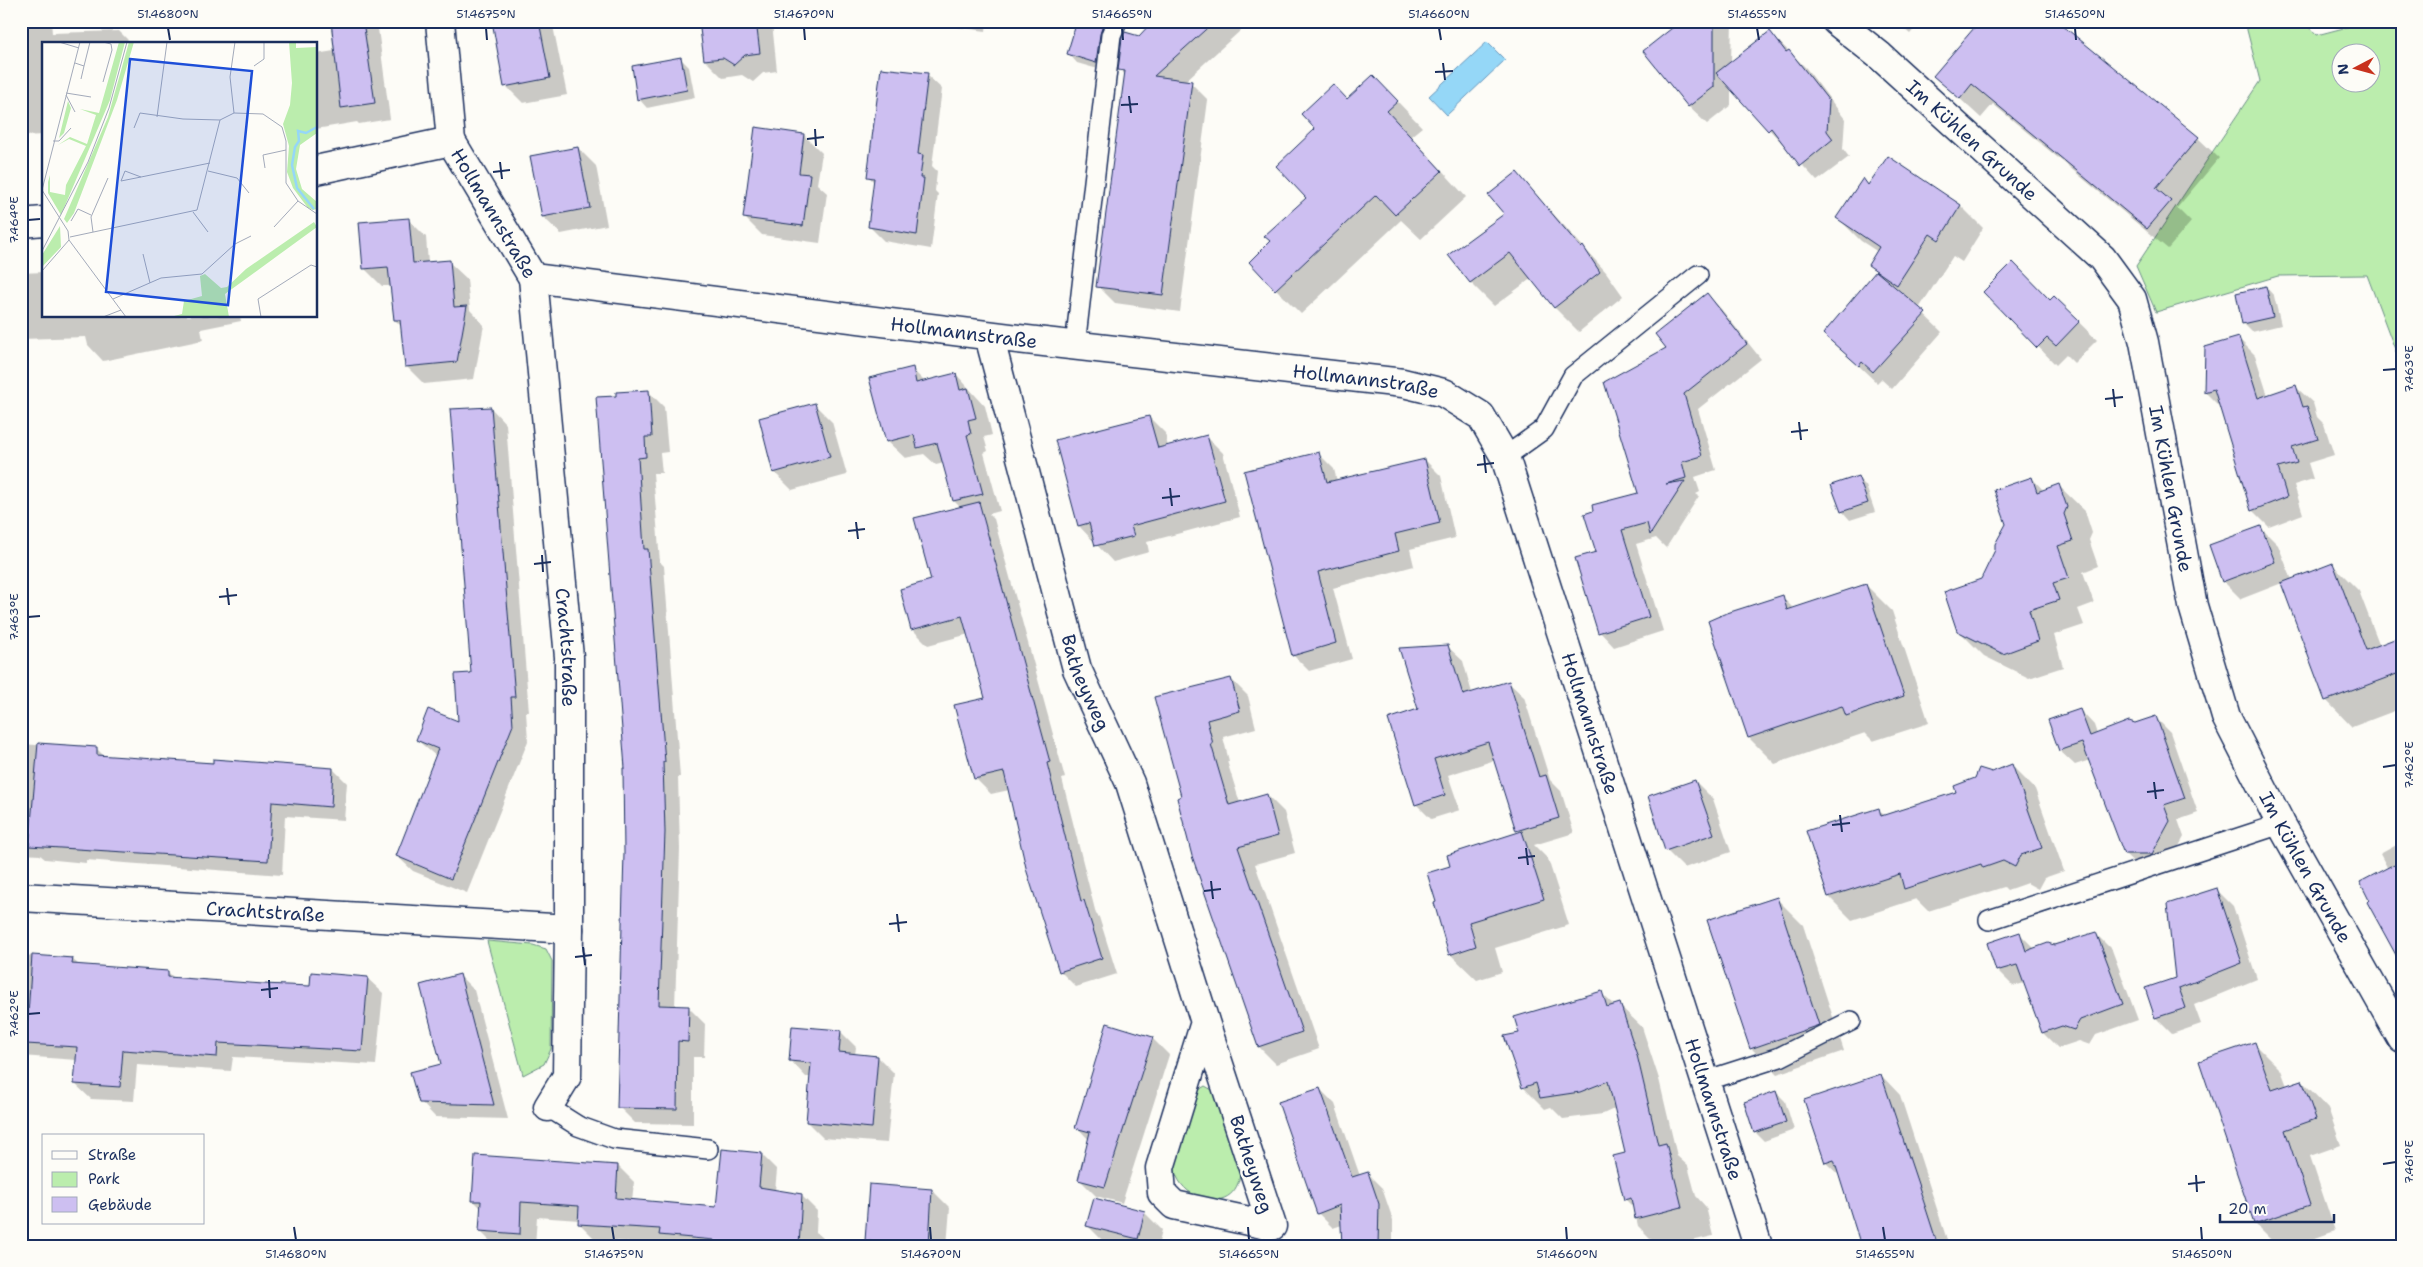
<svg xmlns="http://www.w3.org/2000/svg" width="2423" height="1267" viewBox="0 0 2423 1267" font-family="'Shantell Sans',sans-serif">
  <rect width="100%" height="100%" fill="#fdfcf7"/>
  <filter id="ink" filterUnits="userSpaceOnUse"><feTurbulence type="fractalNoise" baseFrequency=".02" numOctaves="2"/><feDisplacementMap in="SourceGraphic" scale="10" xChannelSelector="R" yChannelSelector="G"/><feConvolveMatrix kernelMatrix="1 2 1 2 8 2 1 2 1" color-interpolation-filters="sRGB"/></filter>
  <g filter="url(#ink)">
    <!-- green -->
    <g fill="#bbedad" stroke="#6b8e86" fill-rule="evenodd">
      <path d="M2240,21H2304L2317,35L2370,21H2402V368L2367,275L2278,276L2156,312L2136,266L2260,81L2246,26ZM2340,52H2370V82H2340Z"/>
      <polygon points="487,941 533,945 546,949 552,961 551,1049 544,1064 523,1075"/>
      <path d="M1205,1086L1214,1091C1218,1105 1241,1163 1240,1174C1235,1219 1173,1200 1174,1162C1174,1149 1182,1133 1186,1121C1190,1109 1192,1092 1205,1086Z"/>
    </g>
    <!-- water -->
    <polygon fill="#95d7f7" stroke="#6494ba" points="1487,42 1505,60 1447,115 1429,96"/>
    <!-- shadow -->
    <g fill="#0003">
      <polygon points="21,21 51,21 52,33 119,31 132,44 44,44 44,135 21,136"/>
      <polygon points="330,21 377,21 390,119 359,124 357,122 316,129 316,54 334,51"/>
      <polygon points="493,21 552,21 567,95 523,103 506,86"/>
      <polygon points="700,21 785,21 772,23 777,71 763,73 753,82 742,75 723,78 705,60"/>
      <polygon points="911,21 987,21 986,31"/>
      <polygon points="1155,21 1251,21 1184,82 1191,83 1208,100 1180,312 1115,303 1098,286 1125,75 1120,69 1139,37"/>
      <polygon points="1683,21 1732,21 1731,63 1770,33 1806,68 1845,119 1843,149 1849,157 1817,181 1731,88 1731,105 1707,124 1689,107 1644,51"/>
      <polygon points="1895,21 1921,21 1910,34"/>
      <polygon points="1977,21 2056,21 2198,138 2219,158 2177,208 2191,222 2168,249 1993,104 1981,118 1935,76 1980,24"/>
      <polygon points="1102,26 1111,35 1105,71 1077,63 1069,54"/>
      <polygon points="680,58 689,67 695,98 647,108 639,99"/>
      <polygon points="927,75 942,89 932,166 937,171 935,191 938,194 931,249 884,241 869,226 875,183 869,177"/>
      <polygon points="1373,76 1422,127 1411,136 1466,197 1421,239 1401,220 1301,314 1276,289 1272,241 1308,198"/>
      <polygon points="804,135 822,153 817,184 827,193 820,243 762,235 744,217"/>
      <polygon points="578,148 596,166 607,225 561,234 543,217"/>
      <polygon points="1517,174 1606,272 1623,296 1579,332 1555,308 1532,278 1494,306 1470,282 1505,214"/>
      <polygon points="1864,180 1869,186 1961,206 1983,228 1962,262 1953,256 1920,307 1915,304 1914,305 1942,332 1892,389 1881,379 1877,383 1825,334 1877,272 1870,265 1878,252 1861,241 1838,218"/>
      <polygon points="408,219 426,237 428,263 449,262 467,279 470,310 484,325 474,379 424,384 406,366 402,327 395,320 391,286 382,286 365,269"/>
      <polygon points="44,272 44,316 240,316 241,321 201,329 203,340 103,361 88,345 86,337 21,339 21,273"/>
      <polygon points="2266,287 2274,296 2281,325 2252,332 2243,323"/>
      <polygon points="1985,292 2050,302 2054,298 2097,340 2074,363 2066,355 2056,365"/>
      <polygon points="1707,294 1721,309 1761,359 1698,409 1716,470 1695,477 1700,492 1696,494 1699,496 1666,548 1656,538 1636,544 1663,631 1614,647 1600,632 1597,553 1639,494 1668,348"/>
      <polygon points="2239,339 2255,355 2268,396 2296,387 2313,403 2317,417 2324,424 2334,455 2308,463 2313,479 2294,485 2303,514 2269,527 2252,510 2221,408 2205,392 2206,348"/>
      <polygon points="912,369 925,382 956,374 985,406 992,435 984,437 988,451 984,453 1000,511 989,514 994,519 1065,778 1062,779 1096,914 1099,917 1117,974 1076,987 1060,971 1009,790 991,794 976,779 955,706 987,698 969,634 928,645 912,629 961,508 954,501 944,463 936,465 924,454 905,458 887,441"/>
      <polygon points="648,391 664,407 668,452 660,453 662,473 653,473 660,562 664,566 680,777 678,777 680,849 675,1007 689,1008 705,1024 704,1057 693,1057 693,1124 635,1123 619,1107 627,770 617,397"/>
      <polygon points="814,404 832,422 847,475 792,490 774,472"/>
      <polygon points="491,408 506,424 529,712 526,712 528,741 467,893 413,871 397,856 437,757 417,740 459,723 472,674"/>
      <polygon points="1149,417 1165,433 1168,447 1207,437 1223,453 1240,517 1147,542 1149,552 1113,562 1079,526 1057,441"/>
      <polygon points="1318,453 1334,469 1337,481 1425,460 1441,476 1455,538 1410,549 1414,566 1333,588 1352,659 1309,671 1293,655"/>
      <polygon points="1857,477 1866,486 1875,512 1850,520 1842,511"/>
      <polygon points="2032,478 2044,491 2059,486 2085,511 2092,533 2089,540 2098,566 2083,572 2094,603 2078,609 2084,625 2054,635 2063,667 2029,678 1984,656 1958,630"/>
      <polygon points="2260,527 2278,545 2292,580 2333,565 2359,591 2380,646 2402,638 2402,708 2352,727 2326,700 2282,583 2241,599 2223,581"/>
      <polygon points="1866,585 1892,611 1929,723 1873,741 1865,733 1775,764 1749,738 1782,597 1794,609"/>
      <polygon points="1447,646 1463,661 1472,693 1508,682 1524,697 1550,780 1561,791 1574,833 1534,845 1548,859 1569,925 1495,948 1502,972 1477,980 1450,954 1452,866 1520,833 1495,760 1448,775 1460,810 1431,819 1416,804 1420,710"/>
      <polygon points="1231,679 1248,696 1256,728 1223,737 1229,761 1227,761 1240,803 1267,795 1284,812 1295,853 1255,864 1319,1049 1276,1064 1259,1047 1182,797 1155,698"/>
      <polygon points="2080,710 2094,725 2097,734 2155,717 2170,732 2198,813 2178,820 2184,837 2167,868 2140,868 2125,854 2090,760 2075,765 2060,751"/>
      <polygon points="21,744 97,749 105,757 333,769 347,783 344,820 285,816 282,875 86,860 86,863 45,859 40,855 21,854"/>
      <polygon points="2012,766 2035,789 2064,871 2044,878 2038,889 2027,883 2007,890 2004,887 1928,911 1916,899 1852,920 1829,897 1878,809 1885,816 1957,792 1992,773"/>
      <polygon points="1695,781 1713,799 1731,852 1684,868 1666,850"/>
      <polygon points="2402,842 2402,949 2388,869 2380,854"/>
      <polygon points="2217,890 2233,906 2257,979 2194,1005 2201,1024 2172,1034 2156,1018"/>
      <polygon points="1777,899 1803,925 1844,1051 1777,1074 1751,1048"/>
      <polygon points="2020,934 2035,949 2096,934 2112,950 2138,1020 2096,1035 2090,1045 2079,1041 2058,1048 2043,1033 2025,983 2013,986 1997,970"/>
      <polygon points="21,955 72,959 79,965 168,972 175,979 311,988 367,978 383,993 376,1065 233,1057 231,1071 137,1065 134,1101 91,1099 75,1084 77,1060 21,1056"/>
      <polygon points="459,975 474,990 508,1119 435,1117 421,1102 443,1065"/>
      <polygon points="1601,993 1615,1006 1619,1005 1642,1027 1659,1079 1677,1156 1688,1166 1696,1196 1706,1207 1713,1236 1670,1246 1658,1246 1638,1226 1634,1208 1625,1199 1626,1154 1616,1108 1603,1114 1563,1119 1551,1107 1545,1109 1523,1087 1521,1034"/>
      <polygon points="840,1031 856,1047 855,1055 878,1057 894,1073 887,1143 823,1138 807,1122 811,1077 806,1077 791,1061"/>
      <polygon points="1152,1038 1169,1055 1122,1203 1096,1196 1079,1179 1089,1140 1077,1127"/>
      <polygon points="2255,1044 2281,1070 2287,1086 2302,1081 2328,1108 2341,1145 2310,1156 2335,1231 2293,1246 2277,1246 2255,1224"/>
      <polygon points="1881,1075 1900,1095 1949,1246 1863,1246 1841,1177 1826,1163"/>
      <polygon points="1320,1089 1335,1104 1360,1176 1367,1173 1382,1188 1393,1220 1393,1246 1343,1246 1342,1225 1333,1228 1318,1213"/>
      <polygon points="1776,1092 1785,1101 1794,1130 1764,1141 1755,1132"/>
      <polygon points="761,1154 777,1170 775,1191 801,1195 817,1211 816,1232 823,1238 822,1246 672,1246 595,1239 579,1223 579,1220 537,1217 535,1246 495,1246 480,1231 482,1209 473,1200 618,1166 634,1182 632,1201 717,1209"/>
      <polygon points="932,1190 950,1208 947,1246 871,1246 866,1240"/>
      <polygon points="1144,1212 1162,1230 1158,1246 1115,1246 1106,1244 1088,1226"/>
    </g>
    <!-- building -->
    <g fill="#cdbff1" stroke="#1b2f5e">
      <polygon points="331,21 363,21 375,103 341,108"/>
      <polygon points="492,21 539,21 550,78 504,87"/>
      <polygon points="699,21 756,21 760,53 745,55 734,65 723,58 704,60"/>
      <polygon points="1077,21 1092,21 1103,25 1100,34 1096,63 1067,54"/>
      <polygon points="1153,21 1215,21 1154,76 1192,81 1163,295 1096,287 1125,71 1118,70 1122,38 1125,32 1139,36"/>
      <polygon points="1681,21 1714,21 1714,87 1688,107 1643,51"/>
      <polygon points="1980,21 2057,21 2199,137 2156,188 2171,201 2147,229 1972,84 1960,99 1933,76"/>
      <polygon points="1770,31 1786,52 1789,50 1829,101 1827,131 1833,139 1800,166 1771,128 1768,131 1716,73"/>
      <polygon points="681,57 687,90 637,100 632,66"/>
      <polygon points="881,68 928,73 918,154 923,155 920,178 924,178 917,235 868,227 874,178 867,177"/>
      <polygon points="1373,75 1398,101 1387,111 1442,171 1395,215 1376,195 1275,290 1249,262 1270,241 1264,236 1306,198 1276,166 1315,129 1301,114 1333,84 1347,99"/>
      <polygon points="755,127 804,134 799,173 810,174 803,226 743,218"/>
      <polygon points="578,147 590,208 542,217 530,156"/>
      <polygon points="1888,156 1961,205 1939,240 1930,234 1897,285 1868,265 1879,247 1836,218 1863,178 1868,185"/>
      <polygon points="1517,172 1581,248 1583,246 1600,272 1554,308 1510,253 1470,283 1448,255 1504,214 1488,195"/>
      <polygon points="409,218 413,263 450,260 454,307 467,306 457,362 405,367 400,320 394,320 388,267 363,269 359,222"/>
      <polygon points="2013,262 2050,300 2054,296 2080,321 2056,346 2047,338 2037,348 1983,292"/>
      <polygon points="1876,271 1926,313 1873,372 1862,362 1859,366 1823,334"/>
      <polygon points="2266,286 2273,317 2242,324 2236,293"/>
      <polygon points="1707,293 1747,344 1684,394 1702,456 1682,462 1686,478 1666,484 1685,481 1650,535 1647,523 1622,530 1649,617 1598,633 1575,558 1596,552 1584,514 1593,511 1592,505 1638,493 1604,382 1666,348 1655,334"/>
      <polygon points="2239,337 2258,398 2296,385 2303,407 2307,406 2318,439 2292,447 2297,463 2278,468 2287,497 2251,511 2214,389 2204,392 2205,347"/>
      <polygon points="913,367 916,383 956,373 960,390 968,388 976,418 968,420 971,434 967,435 983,494 953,501 937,443 917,448 914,435 886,442 869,378"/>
      <polygon points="649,390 652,437 645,437 646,457 638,458 644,549 648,549 665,762 663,762 665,832 659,1005 689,1006 688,1042 678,1041 677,1109 617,1108 624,853 623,768 625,768 596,397 616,396 616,392"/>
      <polygon points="815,403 830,457 773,473 759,418"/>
      <polygon points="491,407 515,697 511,697 513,725 451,879 396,856 438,749 416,740 428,709 458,721 455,674 471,673 450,409"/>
      <polygon points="1149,416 1158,448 1207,435 1225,501 1131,526 1134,536 1095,546 1089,523 1078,526 1055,440"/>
      <polygon points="1319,452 1327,482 1425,459 1440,523 1395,534 1399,551 1318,572 1336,643 1292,656 1244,471"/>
      <polygon points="1858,476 1868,503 1841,512 1831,485"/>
      <polygon points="2032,477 2037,492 2059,484 2067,507 2064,514 2073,541 2058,546 2069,578 2053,583 2059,600 2029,610 2038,641 2003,654 1957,631 1944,592 1981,579 1995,550 1995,544 2006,524 1994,490"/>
      <polygon points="979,502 1050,762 1047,763 1081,901 1084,900 1102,958 1059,972 1027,872 1004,772 974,779 954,705 985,698 962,616 911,630 900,589 931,580 914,518"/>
      <polygon points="2261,526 2275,562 2222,582 2209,545"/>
      <polygon points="2333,563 2366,650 2402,636 2402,672 2325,701 2281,583"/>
      <polygon points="1866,584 1904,696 1846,716 1842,706 1748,738 1708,621 1724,614 1783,595 1787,610"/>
      <polygon points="1448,645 1463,695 1509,681 1539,777 1546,775 1559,818 1516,831 1488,742 1434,759 1445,795 1415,805 1388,719 1418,709 1399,648"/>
      <polygon points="1231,678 1240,711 1207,720 1213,744 1211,744 1229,805 1267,794 1278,836 1238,847 1302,1032 1258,1047 1192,856 1177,798 1181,796 1154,697"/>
      <polygon points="2080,709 2090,736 2129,721 2135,723 2156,716 2185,798 2164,805 2170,821 2152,854 2124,854 2082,743 2059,751 2048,720"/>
      <polygon points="38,743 97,747 97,755 213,763 213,759 333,768 331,807 272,802 268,861 29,846"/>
      <polygon points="2012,764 2042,848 2021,855 2015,867 2003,861 1983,868 1981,864 1904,889 1900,874 1828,897 1806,831 1879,808 1881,816 1956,792 1954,786 1975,778 1979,768 1992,772"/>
      <polygon points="1695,780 1714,834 1665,851 1648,796"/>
      <polygon points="1522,831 1544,899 1469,922 1476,946 1449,955 1434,903 1436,902 1427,873 1450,866 1447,855"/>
      <polygon points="2402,860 2402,966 2367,902 2369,900 2360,882"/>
      <polygon points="2217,888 2242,963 2179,988 2186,1008 2155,1018 2145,988 2175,978 2167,904"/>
      <polygon points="1777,897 1819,1025 1750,1049 1707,920"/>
      <polygon points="2020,932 2026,951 2048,943 2054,945 2096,932 2123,1004 2080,1020 2074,1030 2062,1026 2042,1033 2017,965 1996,971 1987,943"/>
      <polygon points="32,955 73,958 72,964 168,971 168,977 263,984 310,986 311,972 368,977 362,1051 218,1043 217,1057 123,1050 120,1087 74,1084 77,1047 26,1044"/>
      <polygon points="460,974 494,1105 419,1103 410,1072 441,1064 420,985"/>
      <polygon points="1602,991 1607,1007 1620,1003 1637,1055 1658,1145 1666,1143 1682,1207 1635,1219 1631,1198 1624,1200 1613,1156 1625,1153 1608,1081 1580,1092 1540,1098 1536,1083 1522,1088 1504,1036 1519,1033 1514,1017"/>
      <polygon points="1107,1023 1153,1037 1105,1187 1078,1180 1090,1132 1075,1128"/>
      <polygon points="792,1026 841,1030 839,1052 878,1056 872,1128 806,1122 811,1063 789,1061"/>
      <polygon points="2255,1042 2272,1090 2302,1080 2316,1119 2285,1130 2310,1205 2254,1224 2199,1061"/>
      <polygon points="1881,1074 1918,1184 1938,1246 1861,1246 1834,1160 1825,1163 1804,1100"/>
      <polygon points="1320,1088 1352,1177 1368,1172 1379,1204 1378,1246 1342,1246 1340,1205 1317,1214 1278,1102"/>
      <polygon points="1776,1091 1786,1122 1754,1133 1744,1102"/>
      <polygon points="722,1149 762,1153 759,1187 802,1194 799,1246 713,1246 714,1240 659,1235 660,1229 578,1224 579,1206 521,1202 520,1234 479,1231 481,1201 472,1201 475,1155 618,1165 616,1198 716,1207"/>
      <polygon points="869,1184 932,1189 929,1245 865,1241"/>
      <polygon points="1094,1198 1145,1211 1138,1239 1086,1226"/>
    </g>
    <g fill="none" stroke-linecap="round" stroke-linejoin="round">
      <!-- lane casing -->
      <g stroke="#1b2f5e" stroke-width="22">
        <g id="lane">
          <polyline points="1075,346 1111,35 1117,21"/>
          <polyline points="1505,457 1544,429 1573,376 1698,275"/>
          <polyline points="1989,920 2281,824"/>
          <polyline points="1705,1081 1780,1057 1851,1021"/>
          <polyline points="548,1107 578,1126 614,1139 708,1149"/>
        </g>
      </g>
      <!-- street casing -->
      <g stroke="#1b2f5e" stroke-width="31">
        <g id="street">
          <path id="s1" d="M1836,21L1880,56L2102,258L2132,299L2144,342L2193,606L2226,717L2281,824L2402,1039"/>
          <path id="s2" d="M451,141L533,278L1018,339L1403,383L1444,393L1481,416L1505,457L1758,1246"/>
          <polyline points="316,170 451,141 440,21"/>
          <polyline points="21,223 44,221"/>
          <path id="s3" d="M533,278L569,657V929L567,1076L548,1107"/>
          <path id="s4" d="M989,336L1077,669L1130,783L1205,1022L1160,1168L1162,1193L1174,1205L1272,1226L1205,1022"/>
          <path id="s5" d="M21,897L569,929"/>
        </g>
      </g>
      <!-- lane -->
      <use href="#lane" stroke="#fdfcf7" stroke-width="19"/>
      <!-- street -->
      <use href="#street" stroke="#fdfcf7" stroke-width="28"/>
    </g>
  </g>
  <!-- ticks -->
  <path fill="none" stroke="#1b2f5e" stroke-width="2" d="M168,28L170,40M486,28L487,40M804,28L805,40M1122,28L1123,40M1439,28L1441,40M1757,28L1759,40M2075,28L2076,40M1443,63L1445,80M1435,72L1453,71M1129,96L1131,113M1121,105L1138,104M815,129L816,146M807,139L824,137M500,162L502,179M493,172L510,170M28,220L40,219M2383,370L2396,369M2113,389L2115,407M2105,399L2123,397M1799,422L1801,440M1791,432L1808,430M1484,455L1486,473M1477,465L1494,463M1170,488L1172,506M1162,498L1180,496M856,522L858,539M848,531L865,529M542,555L543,572M534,564L551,562M227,588L229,605M219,597L237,595M28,617L40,616M2383,767L2396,765M2154,782L2156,799M2147,792L2164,790M1840,815L1842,832M1832,825L1850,823M1526,848L1528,865M1518,858L1535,856M1211,881L1213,899M1204,891L1221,889M897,914L899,932M889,924L907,922M583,947L585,965M575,957L592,955M269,980L270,998M261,990L278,988M28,1014L40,1013M2383,1164L2396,1162M2196,1175L2197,1192M2188,1184L2205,1182M294,1227L296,1240M612,1227L614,1240M930,1227L931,1240M1248,1227L1249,1240M1566,1227L1567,1240M1883,1227L1885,1240M2201,1227L2202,1240"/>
  <g text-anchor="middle" stroke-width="4.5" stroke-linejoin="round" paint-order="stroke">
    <!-- street labels -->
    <g font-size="19" fill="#1b2f5e" stroke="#fdfcf7">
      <text dy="7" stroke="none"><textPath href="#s1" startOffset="181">Im Kühlen Grunde</textPath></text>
      <text dy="7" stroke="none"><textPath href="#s2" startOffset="84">Hollmannstraße</textPath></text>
      <text dy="7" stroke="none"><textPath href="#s2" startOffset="594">Hollmannstraße</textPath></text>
      <text dy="7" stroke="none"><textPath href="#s2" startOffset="999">Hollmannstraße</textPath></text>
      <text dy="7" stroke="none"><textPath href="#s1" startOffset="601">Im Kühlen Grunde</textPath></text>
      <text dy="7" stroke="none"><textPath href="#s3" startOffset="371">Crachtstraße</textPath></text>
      <text dy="7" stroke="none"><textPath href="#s4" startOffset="360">Batheyweg</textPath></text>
      <text dy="7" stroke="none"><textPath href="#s2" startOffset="1449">Hollmannstraße</textPath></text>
      <text dy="7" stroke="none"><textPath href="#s1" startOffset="1006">Im Kühlen Grunde</textPath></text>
      <text dy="7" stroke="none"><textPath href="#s5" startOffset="245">Crachtstraße</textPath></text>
      <text dy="7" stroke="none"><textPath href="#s2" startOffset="1854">Hollmannstraße</textPath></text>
      <text transform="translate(1252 1164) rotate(72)" y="7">Batheyweg</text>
    </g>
  </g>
  <!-- overview -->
  <g transform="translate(42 42)">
    <rect width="275" height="275" fill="#fdfcf7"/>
    <path d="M77,0H83L68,58L19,173L6,151V140L8,133V150L23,153L24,143L44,104L27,97L16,103L28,95L45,102L54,73L38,67L57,71ZM87,0H92L75,58L32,171L25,181L22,177L66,75ZM247,0H254V6L275,5V91L258,103L254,127L260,147L275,160V167L271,168L266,166L251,146L245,130L247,104L241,82L248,63L250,41ZM26,59L29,66L22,91L17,96ZM272,180L275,185L183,252L187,275H128L140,272L142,259L160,254L158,234L163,232L179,246L185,245L204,227ZM18,184L19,205L0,225V213Z" fill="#bbedad"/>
    <path fill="none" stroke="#95d7f7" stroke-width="2.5" d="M272,167L255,146L250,123L253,105L257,99L256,89L264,91L275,85"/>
    <path fill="none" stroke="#a3aaba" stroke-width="1" d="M17,0L37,6M61,0L69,2L70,8L61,40M193,0L188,35L192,71L221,72L240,85L244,99V141L256,159L275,172M33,21L42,24L39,37M42,24L48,0M212,24L222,17V0M24,51L49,55M24,53L33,70M115,75L125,0M92,86L98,71L141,77L178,78M11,99H17L29,86M223,126L221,113L244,108M166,129L195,136L207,151M99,135L79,139L83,129L99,135L168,121M151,170L166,190M29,179L36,167L49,173M232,185L256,159M51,190L49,175L66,136M28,195L155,168L178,78L192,71M27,198L84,275M0,209L46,120L67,66L85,0M101,212L108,241M0,229L27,198L26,189L0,148L38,0M71,257L119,236L160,232L193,202L209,194M61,275L79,268M219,275L216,257L269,223L275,225"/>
    <path fill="#1d4ed8" fill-opacity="0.15" stroke="#1d4ed8" stroke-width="2.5" d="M88,17L210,29L186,263L64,250Z"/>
    <rect width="275" height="275" fill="none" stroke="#1b2f5e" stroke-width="2.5"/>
  </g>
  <!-- margin -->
  <rect width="2423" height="1267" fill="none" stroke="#fdfcf7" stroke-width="55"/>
  <!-- legend -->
  <rect x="42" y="1134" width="162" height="90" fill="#fdfcf7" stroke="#a3aaba"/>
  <rect x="52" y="1151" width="25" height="8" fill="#fdfcf7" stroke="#a3aaba"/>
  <text x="88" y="1160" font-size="15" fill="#1b2f5e">Straße</text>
  <rect x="52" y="1172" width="25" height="15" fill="#bbedad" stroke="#a3aaba"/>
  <text x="88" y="1184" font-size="15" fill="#1b2f5e">Park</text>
  <rect x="52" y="1197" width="25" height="15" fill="#cdbff1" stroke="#a3aaba"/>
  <text x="88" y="1210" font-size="15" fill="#1b2f5e">Gebäude</text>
  <!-- north arrow -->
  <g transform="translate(2356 68) rotate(264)"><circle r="24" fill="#fdfcf7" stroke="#a3aaba"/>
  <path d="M0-4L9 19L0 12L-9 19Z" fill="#c8321e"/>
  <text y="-8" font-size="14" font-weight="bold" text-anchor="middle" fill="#1b2f5e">N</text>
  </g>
  <!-- scale -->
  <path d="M2220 1214v8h114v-8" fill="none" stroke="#1b2f5e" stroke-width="2.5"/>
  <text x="2228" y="1214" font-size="15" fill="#1b2f5e" stroke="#fdfcf7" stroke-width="4" paint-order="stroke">20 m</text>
  <rect x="28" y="28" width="2368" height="1212" fill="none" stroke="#1b2f5e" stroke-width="2"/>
  <g font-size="12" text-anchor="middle" fill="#1b2f5e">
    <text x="168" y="18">51.4680°N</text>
    <text x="486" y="18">51.4675°N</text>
    <text x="804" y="18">51.4670°N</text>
    <text x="1122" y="18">51.4665°N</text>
    <text x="1439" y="18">51.4660°N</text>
    <text x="1757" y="18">51.4655°N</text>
    <text x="2075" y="18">51.4650°N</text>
    <text transform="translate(14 220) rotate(-90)" y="4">7.464°E</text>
    <text transform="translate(2409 369) rotate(-90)" y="4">7.463°E</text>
    <text transform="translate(14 617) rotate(-90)" y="4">7.463°E</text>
    <text transform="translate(2409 765) rotate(-90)" y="4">7.462°E</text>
    <text transform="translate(14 1014) rotate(-90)" y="4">7.462°E</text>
    <text transform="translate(2409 1162) rotate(-90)" y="4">7.461°E</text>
    <text x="296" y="1258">51.4680°N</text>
    <text x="614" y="1258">51.4675°N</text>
    <text x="931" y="1258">51.4670°N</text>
    <text x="1249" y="1258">51.4665°N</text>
    <text x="1567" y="1258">51.4660°N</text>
    <text x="1885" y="1258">51.4655°N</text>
    <text x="2202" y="1258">51.4650°N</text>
  </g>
</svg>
